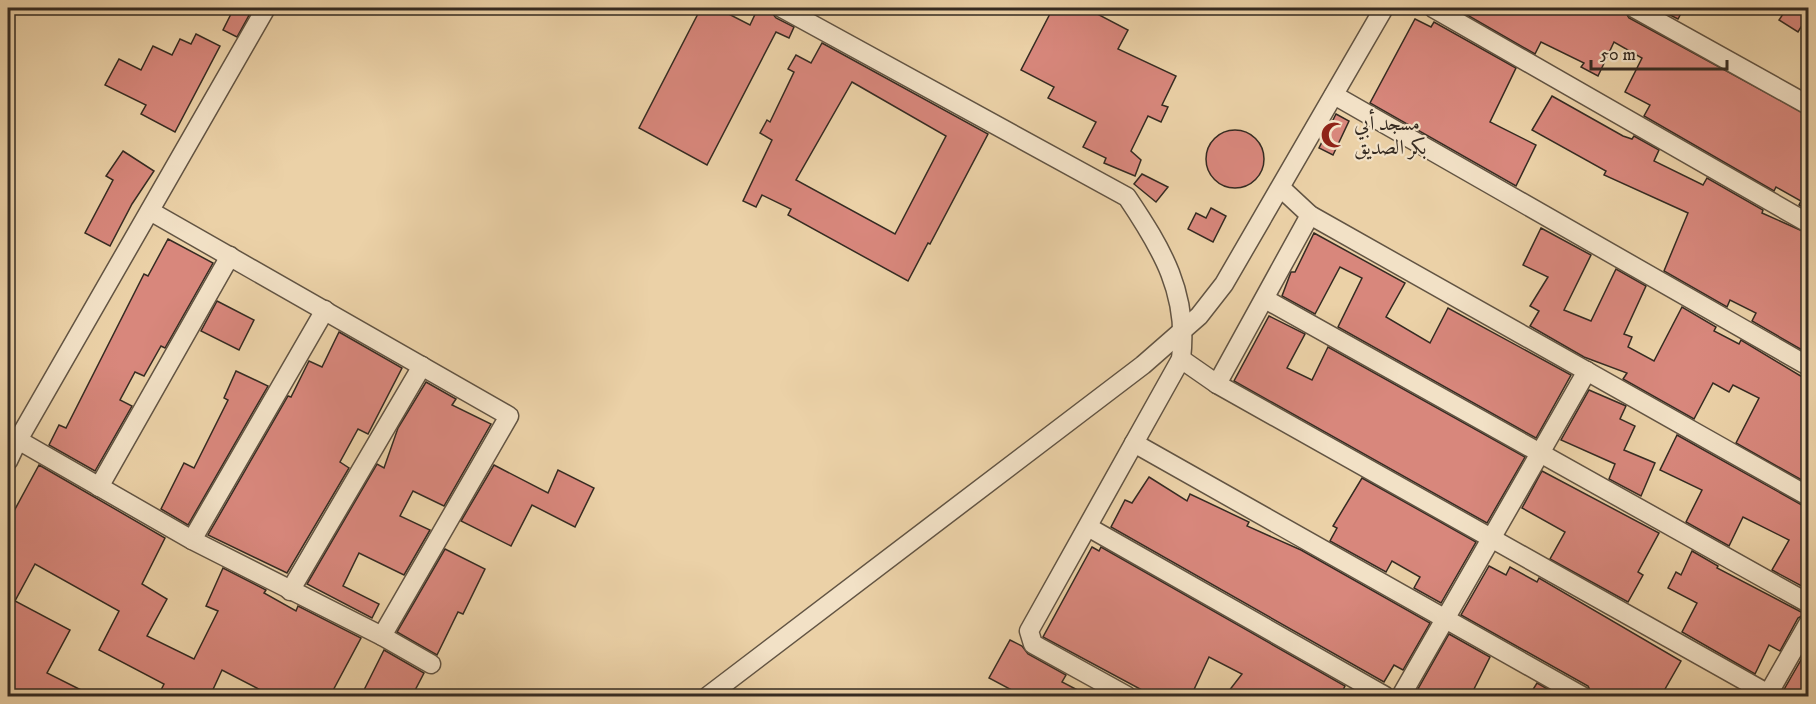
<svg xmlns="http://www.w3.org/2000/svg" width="1816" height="704" viewBox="0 0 1816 704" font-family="'IM FELL DW Pica',Amiri,serif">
  <rect width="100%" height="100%" fill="#ebd1a7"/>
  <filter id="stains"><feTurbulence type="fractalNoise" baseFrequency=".00333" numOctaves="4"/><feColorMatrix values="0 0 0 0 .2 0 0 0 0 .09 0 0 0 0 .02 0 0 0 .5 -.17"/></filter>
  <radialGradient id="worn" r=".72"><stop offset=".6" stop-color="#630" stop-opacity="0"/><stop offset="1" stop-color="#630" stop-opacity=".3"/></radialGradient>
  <!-- building -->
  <g fill="#d8877c" stroke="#352b22" stroke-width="1.5" fill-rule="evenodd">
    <polygon points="234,8 253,8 237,37 223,30"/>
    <polygon points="701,8 717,8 750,25 758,8 768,8 776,18 794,27 789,38 776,32 707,165 639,128"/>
    <polygon points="1053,8 1086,8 1128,30 1118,49 1176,76 1162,105 1168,107 1161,122 1148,116 1131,151 1141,160 1135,176 1104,163 1106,158 1083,147 1096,122 1048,98 1054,87 1021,70"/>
    <polygon points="1455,8 1623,8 1629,18 1809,116 1809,210 1799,205 1801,201 1776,187 1774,191 1644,116 1650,105 1625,92 1642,58 1614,42 1598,76 1581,67 1584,63 1541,42 1535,54"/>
    <polygon points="1656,8 1684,8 1678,19"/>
    <polygon points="1787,8 1809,8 1809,14 1798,32 1779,20"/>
    <polygon points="1415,19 1431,27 1434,22 1516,68 1490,122 1536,145 1516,186 1370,103"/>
    <polygon points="196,34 220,46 175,132 141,114 146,105 105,85 119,59 141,70 153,46 172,55 180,39 191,44"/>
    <path d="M822,43L988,134L930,244L928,243L908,281L788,215L791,209L762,195L756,207L743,201L772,140L760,133L767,120L770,122L794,72L788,69L796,55L811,63ZM852,82L946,136L895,234L796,180Z"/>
    <polygon points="1552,96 1623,136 1632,139 1634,136 1659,150 1654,161 1703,185 1707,178 1763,210 1762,213 1809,234 1809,338 1802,350 1752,321 1756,313 1730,300 1727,307 1664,271 1688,213 1604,175 1606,171 1532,130"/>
    <polygon points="1336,114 1349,121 1333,155 1319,148"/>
    <circle cx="1235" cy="159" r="29"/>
    <polygon points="123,151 154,171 132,204 110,246 85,233 113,180 106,176"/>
    <polygon points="1142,174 1168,187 1156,202 1134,184"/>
    <polygon points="1211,208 1226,216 1213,242 1188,229 1196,213 1206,218"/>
    <polygon points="1541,228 1591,255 1564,310 1591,321 1616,269 1646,286 1624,334 1632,337 1628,347 1654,361 1682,307 1716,327 1714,331 1739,344 1741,340 1809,381 1807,483 1736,443 1759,398 1733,385 1729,392 1713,383 1694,419 1623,379 1627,373 1584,357 1530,326 1539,311 1530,306 1548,277 1523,265"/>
    <polygon points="1314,233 1405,283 1386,317 1430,343 1448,308 1571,375 1536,438 1338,327 1362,278 1340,267 1315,314 1282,296 1291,272 1295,272"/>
    <polygon points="168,239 213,263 165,348 161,346 144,376 135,372 120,400 132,406 95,471 49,445 59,425 66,428 144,274 148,276"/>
    <polygon points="217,301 254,320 239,350 201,331"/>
    <polygon points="1269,316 1305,334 1287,368 1312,380 1328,347 1525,457 1487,523 1234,381"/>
    <polygon points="339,332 402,368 368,434 358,429 340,462 349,468 287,573 208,535 288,396 291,397 309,361 322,367"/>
    <polygon points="236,371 268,386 188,525 161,509 184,463 194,468 228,400 224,398"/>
    <polygon points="426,382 456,399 452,405 491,424 444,506 413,491 400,516 430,530 404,575 359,553 343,586 379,604 372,618 307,584 377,464 384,468 398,428"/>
    <polygon points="1589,390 1626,406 1620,419 1635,426 1624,450 1655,463 1641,496 1609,479 1615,464 1561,440"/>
    <polygon points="1677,435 1809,509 1809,590 1772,570 1789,540 1743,517 1729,546 1686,522 1702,490 1660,470"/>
    <polygon points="39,465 165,538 142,584 167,599 147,636 194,659 218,611 206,606 223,568 266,590 264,593 296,611 298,606 361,638 330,696 272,696 222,670 210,696 158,696 164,684 99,650 119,611 35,564 15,601 70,630 47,673 93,696 21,696 8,690 8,507 14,511"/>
    <polygon points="494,465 548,493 558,470 594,488 575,527 532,505 511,546 461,521"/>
    <polygon points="1542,471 1659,533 1638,572 1643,575 1628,602 1550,559 1565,532 1522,508"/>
    <polygon points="1149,477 1187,501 1190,494 1249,522 1247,526 1301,550 1430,623 1403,670 1394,665 1384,682 1111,527 1125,500 1132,503"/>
    <polygon points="1362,478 1476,542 1441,603 1414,588 1420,577 1392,561 1386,572 1330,541 1337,528 1333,526"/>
    <polygon points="1092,547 1099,551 1101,547 1345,686 1340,696 1225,696 1242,674 1209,657 1191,696 1153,696 1043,637"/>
    <polygon points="445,549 485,569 463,614 458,612 437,655 397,632"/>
    <polygon points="1692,551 1718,566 1717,568 1805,614 1798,618 1780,651 1769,645 1755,674 1682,632 1697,603 1668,588 1676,572 1681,575"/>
    <polygon points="1489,566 1506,575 1510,567 1537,582 1539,578 1681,661 1661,696 1593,696 1588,686 1461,615"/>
    <polygon points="1449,634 1490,657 1473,691 1471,690 1467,696 1414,696"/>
    <polygon points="1010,640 1022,646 1028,654 1066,675 1062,682 1089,696 1023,696 989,678"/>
    <polygon points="1809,646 1809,696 1783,696 1782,693"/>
    <polygon points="384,650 424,673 412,696 361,696"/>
    <polygon points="1537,683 1560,696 1529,696"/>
  </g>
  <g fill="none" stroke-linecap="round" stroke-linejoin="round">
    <!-- minor casing -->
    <g stroke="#625443" stroke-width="21">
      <g id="minor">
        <polyline points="266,8 18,440 192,540 382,636 431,664"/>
        <path d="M782,8L1127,197C1162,249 1189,294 1181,359L1029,631L1033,644L1127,696"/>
        <polyline points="1433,8 1808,223"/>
        <polyline points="1634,8 1808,105"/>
        <polyline points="1334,95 1808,366"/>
        <polyline points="1281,188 1310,215 1808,496"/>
        <polyline points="150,211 509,416 382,636"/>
        <polyline points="1265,299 1808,603"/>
        <polyline points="1181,359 1217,384 1772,696"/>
        <polyline points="1217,384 1310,215"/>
        <polyline points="1134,443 1582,696"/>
        <polyline points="8,461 18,440"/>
        <polyline points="99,487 230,256"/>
        <polyline points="1088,527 1385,696"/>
        <polyline points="192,540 325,310"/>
        <polyline points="290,591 422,366"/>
        <polyline points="708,696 1143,365 1199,316 1224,284 1384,8"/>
        <polyline points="1401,696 1587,371"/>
        <polyline points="1767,696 1808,624"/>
      </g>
    </g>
    <!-- minor -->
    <use href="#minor" stroke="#f2e1c6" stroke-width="18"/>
  </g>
  <!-- icons -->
  <defs>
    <g id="mosque-bare" transform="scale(2.07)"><path d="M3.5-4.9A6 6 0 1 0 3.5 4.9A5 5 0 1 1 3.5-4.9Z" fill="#8f2418" stroke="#f2e1c6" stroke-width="2.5" paint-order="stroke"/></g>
  </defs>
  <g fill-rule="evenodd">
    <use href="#mosque-bare" x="1334" y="135"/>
  </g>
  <g text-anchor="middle" stroke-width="4.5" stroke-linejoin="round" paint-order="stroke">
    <!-- poi labels -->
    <g font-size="21" fill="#352b22" stroke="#f2e1c6" text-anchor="start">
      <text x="1354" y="130">مسجد أبي<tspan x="1354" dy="24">بكر الصديق</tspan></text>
    </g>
  </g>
  <!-- margin -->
  <rect width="1816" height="704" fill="none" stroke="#ebd1a7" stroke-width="30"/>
  <rect x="9" y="9" width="1798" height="686" fill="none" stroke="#352b22" stroke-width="3"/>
  <rect x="15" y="15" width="1786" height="674" fill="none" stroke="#352b22" stroke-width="1.5"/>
  <!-- scale -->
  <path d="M1591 60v9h136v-9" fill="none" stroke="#352b22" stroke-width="3"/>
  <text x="1600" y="60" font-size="18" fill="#352b22" stroke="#f2e1c6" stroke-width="4.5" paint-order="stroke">50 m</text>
  <rect width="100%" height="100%" filter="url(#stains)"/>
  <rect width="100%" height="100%" fill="url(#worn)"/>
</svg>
